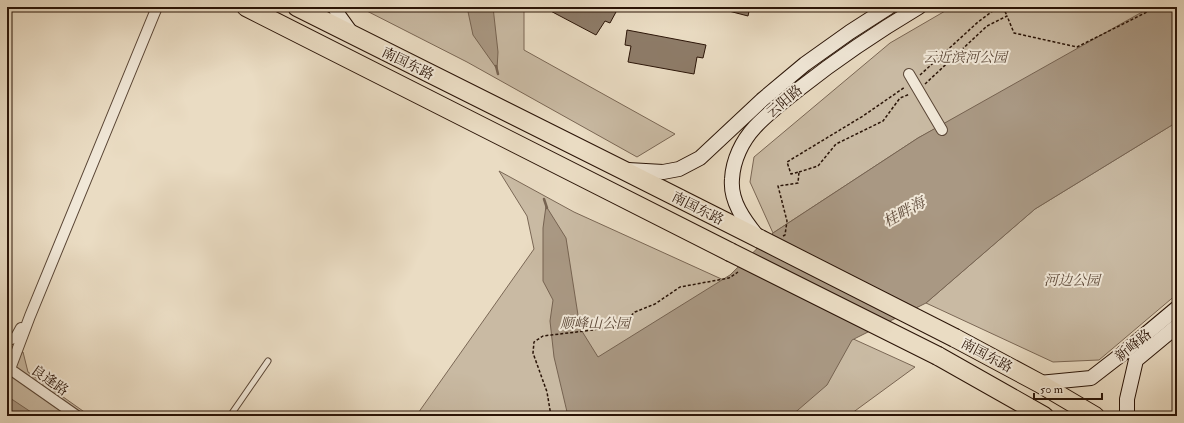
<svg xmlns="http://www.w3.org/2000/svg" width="1184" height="423" viewBox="0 0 1184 423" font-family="'IM FELL Double Pica','Noto Serif SC',serif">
  <rect width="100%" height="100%" fill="#eadcc3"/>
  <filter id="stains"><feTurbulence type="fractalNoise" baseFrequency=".005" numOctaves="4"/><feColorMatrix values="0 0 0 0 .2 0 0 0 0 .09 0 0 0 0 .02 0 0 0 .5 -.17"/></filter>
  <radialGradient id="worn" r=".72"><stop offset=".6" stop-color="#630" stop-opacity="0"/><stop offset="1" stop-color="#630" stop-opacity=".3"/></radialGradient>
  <!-- green -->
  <g fill="#c9baa3" stroke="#7a6755">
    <polygon points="359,7 524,7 524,50 675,134 637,157 467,62"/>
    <polygon points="952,7 1159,7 918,138 773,233 750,182 754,157 890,43"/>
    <polygon points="1177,122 1177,294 1099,360 1053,362 926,303 1035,209"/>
    <polygon points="499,171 574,212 915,367 848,416 416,416 534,249 527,216"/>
    <polygon points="23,352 28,372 90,416 7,416 7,365"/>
  </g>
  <!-- water -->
  <g fill="#a99883" stroke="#766351">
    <polygon points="467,7 493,7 498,52 497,69 473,35"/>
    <polygon points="1151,7 1177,7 1177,122 1035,209 926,303 852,340 827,385 791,416 568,416 554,357 550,321 553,300 543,281 543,228 546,206 566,238 580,328 598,357 730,275 773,233 918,138"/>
    <polygon points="7,396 37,416 7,416"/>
  </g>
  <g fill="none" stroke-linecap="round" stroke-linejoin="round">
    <!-- stream -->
    <g stroke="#766351" stroke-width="2.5">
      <polyline points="496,66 498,74"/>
      <polyline points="544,199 547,208"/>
    </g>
  </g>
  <!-- building -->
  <g fill="#8e7c69" stroke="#2a1407">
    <polygon points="543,7 608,7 616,12 610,23 605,21 596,35"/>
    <polygon points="721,7 750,7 748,16 721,9"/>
    <polygon points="627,30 706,45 703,58 697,57 694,74 628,62 631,46 625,45"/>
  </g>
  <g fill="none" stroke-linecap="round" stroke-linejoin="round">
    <!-- lane casing -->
    <g stroke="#5a4636" stroke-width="7">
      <polyline id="lane" points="230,416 268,361"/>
    </g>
    <!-- street casing -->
    <g stroke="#5a4636" stroke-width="12">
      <g id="street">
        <polyline points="909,74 942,130"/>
        <polyline points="7,341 16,337 21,328"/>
        <polyline points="7,367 77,416"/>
        <polyline points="10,369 30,316 157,7"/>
      </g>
    </g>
    <!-- secondary casing -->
    <g stroke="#2a1407" stroke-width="16">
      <g id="secondary">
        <polyline points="335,7 339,16 352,34"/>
        <polyline points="628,170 663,172 679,169 700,158 762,100 805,64 850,32 889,7"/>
        <path d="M757,236C744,220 730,201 732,179C733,160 742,141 755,127C768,113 784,101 799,89C837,59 877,32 919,7"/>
        <polyline points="1039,383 1091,378 1122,354 1177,308"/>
        <polyline points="1127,416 1127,399 1136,360 1177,326"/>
      </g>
    </g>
    <!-- highway casing -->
    <g stroke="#2a1407" stroke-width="20">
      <g id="highway">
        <polyline points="246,7 730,252"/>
        <polyline points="297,7 623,170 760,239"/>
        <polyline points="955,338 1039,383 1095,416"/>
        <polyline points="938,356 1044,416"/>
      </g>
    </g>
    <!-- path -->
    <g stroke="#2a1407" stroke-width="1.5" stroke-dasharray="3 2" stroke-linecap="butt">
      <polyline points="1003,7 1007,16"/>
      <polyline points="920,75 978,22 998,7"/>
      <polyline points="925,84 987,26 1007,16 1014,33 1077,47 1157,7"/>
      <polyline points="799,172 818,166 836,144 883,121 900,98 910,94"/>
      <polyline points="783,236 785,235 787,221 778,186 798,183 799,172 791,174 787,162 863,116 905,87"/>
      <polyline points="551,416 547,392 533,353 534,342 543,336 593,330 620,325 635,312 655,304 680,287 729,278 738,272"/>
    </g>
    <!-- lane -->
    <use href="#lane" stroke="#f1e8d8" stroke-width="5"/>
    <!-- street -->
    <use href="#street" stroke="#f1e8d8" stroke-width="10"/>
    <!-- secondary -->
    <use href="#secondary" stroke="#f1e8d8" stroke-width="14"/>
    <!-- highway -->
    <use href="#highway" stroke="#eadcc3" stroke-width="18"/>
    <!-- highway-bridge casing -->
    <g stroke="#2a1407" stroke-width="20" stroke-linecap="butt">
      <g id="highway-bridge">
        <polyline points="760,239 955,338"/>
        <polyline points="730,252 938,356"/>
      </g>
    </g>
    <!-- highway-bridge -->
    <use href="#highway-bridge" stroke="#eadcc3" stroke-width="18"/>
  </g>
  <g text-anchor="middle" stroke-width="4" stroke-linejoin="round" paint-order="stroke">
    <!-- park labels -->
    <g font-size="14" font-style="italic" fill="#5a4636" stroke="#f1e8d8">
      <text x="965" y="62">云近滨河公园</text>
      <text x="1072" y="285">河边公园</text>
      <text x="595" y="328">顺峰山公园</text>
    </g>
    <!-- street labels -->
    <g font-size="14" fill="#2a1407" stroke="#f1e8d8">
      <text transform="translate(408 63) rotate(26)" y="5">南国东路</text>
      <text transform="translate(784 101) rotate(-40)" y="5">云阳路</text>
      <text transform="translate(698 208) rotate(27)" y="5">南国东路</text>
      <text transform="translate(1133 345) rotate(-39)" y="5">新峰路</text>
      <text transform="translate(987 355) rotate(28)" y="5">南国东路</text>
      <text transform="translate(50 380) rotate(35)" y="5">良逢路</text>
    </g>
    <!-- water labels -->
    <g font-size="15" font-style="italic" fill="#5d4939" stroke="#f1e8d8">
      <text transform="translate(904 212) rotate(-29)" y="5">桂畔海</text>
    </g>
  </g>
  <!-- margin -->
  <rect width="1184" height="423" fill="none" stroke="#eadcc3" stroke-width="24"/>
  <rect x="8" y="8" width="1168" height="407" fill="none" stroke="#2a1407" stroke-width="2"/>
  <rect x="12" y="12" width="1160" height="399" fill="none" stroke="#2a1407"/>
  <!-- scale -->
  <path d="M1034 393v6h68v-6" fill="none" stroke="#2a1407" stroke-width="2"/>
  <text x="1040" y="393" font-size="12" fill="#2a1407" stroke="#f1e8d8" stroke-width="3" paint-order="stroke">50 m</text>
  <rect width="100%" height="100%" filter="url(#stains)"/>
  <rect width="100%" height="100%" fill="url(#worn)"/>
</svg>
